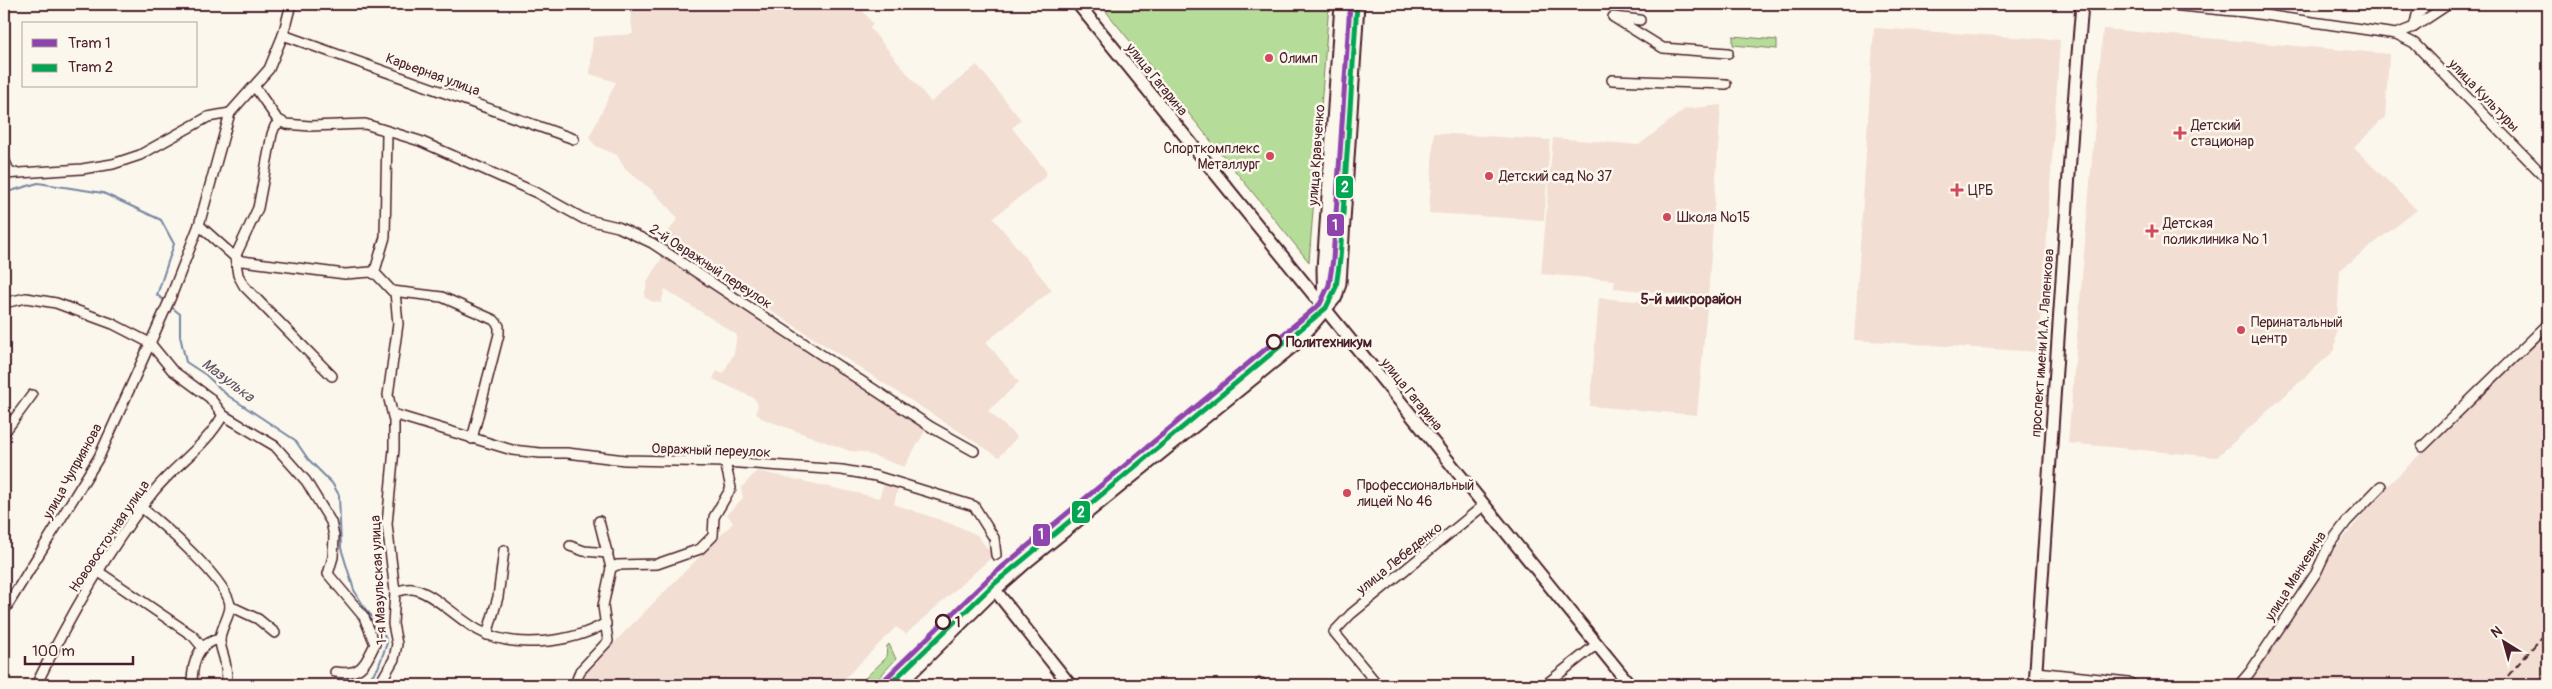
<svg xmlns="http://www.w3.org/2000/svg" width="2552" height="689" viewBox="0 0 2552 689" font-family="Pangolin,sans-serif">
  <rect width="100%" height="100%" fill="#fbf7ec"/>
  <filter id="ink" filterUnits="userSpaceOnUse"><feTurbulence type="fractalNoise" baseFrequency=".02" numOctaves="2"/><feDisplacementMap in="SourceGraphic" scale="10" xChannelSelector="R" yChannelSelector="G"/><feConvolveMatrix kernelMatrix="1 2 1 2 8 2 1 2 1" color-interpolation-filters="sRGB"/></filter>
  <g filter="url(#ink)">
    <!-- built -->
    <g fill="#f2ded2">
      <polygon points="629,4 869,4 863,11 873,24 869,27 931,102 977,65 1021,120 1012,128 1046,171 1046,176 993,218 1052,290 986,342 1019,382 988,411 1017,437 999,457 662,241 678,218 651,189 625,169 617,155 596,146 589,138 616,82 590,74 593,37 633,34"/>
      <polygon points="1874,28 2060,40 2039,352 1854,340"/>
      <polygon points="2103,29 2389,54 2385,117 2354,148 2417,210 2340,270 2335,350 2217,457 2068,443"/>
      <polygon points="1721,105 1708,298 1614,288 1615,280 1541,274 1553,138 1639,145 1685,109"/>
      <polygon points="1434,133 1550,140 1544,220 1429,213"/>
      <polygon points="663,256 927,428 904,467 863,452 850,451 761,418 756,412 758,405 754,398 713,379 717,371 723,374 734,353 737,335 665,289 661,303 651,301 644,297 648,280"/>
      <polygon points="1599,298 1707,307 1697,415 1590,406"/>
      <polygon points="2548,325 2548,685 2243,685 2279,640 2333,551 2383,490 2485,392"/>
      <polygon points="757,471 879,498 884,483 898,487 894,504 960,527 977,535 993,556 906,634 896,627 838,685 580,685 581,676 733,523 727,514 743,498 741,488"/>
    </g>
    <!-- green -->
    <g fill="#b5dd99" stroke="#807e62">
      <polygon points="1100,4 1329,4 1309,262"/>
      <polygon points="1733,36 1777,40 1777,49 1733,45"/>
      <polygon points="889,644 896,659 872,685 858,685 886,658 887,646"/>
    </g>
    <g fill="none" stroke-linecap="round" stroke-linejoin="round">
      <!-- stream -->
      <g stroke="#7586a2" stroke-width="2">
        <polyline points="4,193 38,183 103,193 161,220 174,244 157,295 165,301"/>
        <polyline points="170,306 180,314 180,336 186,362 206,375 227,395 295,440 308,459 332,483 339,495 341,548 354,590 366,610 381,626 387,643 378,668 364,685"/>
      </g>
      <!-- minor casing -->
      <g stroke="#4a1f2b" stroke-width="12">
        <g id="minor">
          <polyline points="2160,4 2244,12 2396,34 2414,27 2449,4"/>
          <polyline points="1640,20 1613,17 1663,48 1728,53"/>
          <polyline points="2414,27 2417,15 2428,4"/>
          <polyline points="2396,34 2414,43 2548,180"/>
          <polyline points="283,35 574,139"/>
          <polyline points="1612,80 1726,84"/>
          <polyline points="255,87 277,119 286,124 310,126 365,124 420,141 537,193 584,219 618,227 652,243 931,427 974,451"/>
          <polyline points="4,159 10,173"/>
          <polyline points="4,174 82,169 113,164 140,155 208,117 230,113"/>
          <polyline points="199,225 237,259 242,261 345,274 371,272 377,275 392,291 442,297 494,320 499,326 499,334 472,439"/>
          <polyline points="235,257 238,275 244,286 332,376"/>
          <polyline points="235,257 258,208 272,134 275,126 281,122"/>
          <polyline points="374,274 385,237 387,133"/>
          <path d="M4,303L26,298L56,303L113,324L150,343L172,370L210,398L223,415L275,446L306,481L331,522L334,536L333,557L328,574L364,617L375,644C365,664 362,676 335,672"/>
          <polyline points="393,414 512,450 540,453 567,453 625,460 725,462 842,470 876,476 974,506 994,538 996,555"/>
          <polyline points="4,433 32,395"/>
          <polyline points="2422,447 2548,324"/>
          <path d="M142,508C161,523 231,583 230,607C229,618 220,629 220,640C220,648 224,655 225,662C227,670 227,678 227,685"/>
          <polyline points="599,521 611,568"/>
          <polyline points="570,546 584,551 608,553"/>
          <polyline points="99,572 193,636 203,648"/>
          <path d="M395,592C402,590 410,587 417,590C438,597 458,619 478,630C513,650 572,643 606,623"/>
          <polyline points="230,606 258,619 275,633"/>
          <polyline points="4,611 99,457 170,299 199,225 230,113 269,69 283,35 291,4"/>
          <polyline points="487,635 498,597 504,550"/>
          <polyline points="2036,672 2128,682 2133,685"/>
          <path d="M36,685C69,618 107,550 154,491C176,464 206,446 223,415"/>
          <path d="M192,685C192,665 196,643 220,639"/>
          <polyline points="379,685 394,659 397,644 393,624 395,592 387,524 394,449 394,421 388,395 398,324 395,292"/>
          <polyline points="575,685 580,671 608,641 603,606 611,568 617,565 657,564 700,549 713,536 714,517 731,488 725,462"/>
          <polyline points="1259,685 1261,683"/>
          <polyline points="1378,685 1334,632 1351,614 1483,506"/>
          <polyline points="1545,685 1597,644"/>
          <polyline points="2239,685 2250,672 2316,573 2329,545 2347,521 2381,486"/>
        </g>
      </g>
      <!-- major casing -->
      <g stroke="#4a1f2b" stroke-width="15">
        <g id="major">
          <polyline points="1078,4 1630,685"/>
          <polyline points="1324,309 1323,269 1341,4"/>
          <polyline points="995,590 1070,685"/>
          <polyline points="899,685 995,590 1029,560 1297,343 1336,297 1340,283 1358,4"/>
          <polyline points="2035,685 2072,129 2082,4"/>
        </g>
      </g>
      <!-- minor -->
      <use href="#minor" stroke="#fbf7ec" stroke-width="9"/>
      <!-- major -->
      <use href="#major" stroke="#fbf7ec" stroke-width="11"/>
      <!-- rail -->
      <polyline stroke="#4a1f2b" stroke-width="2" stroke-dasharray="8 4" stroke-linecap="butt" points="2500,685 2548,630"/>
      <!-- tram-1 casing -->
      <g stroke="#fbf7ec" stroke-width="9">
        <polyline id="tram-1" points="879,685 989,578 1320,304 1329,285 1333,259 1350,4"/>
      </g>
      <!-- tram-2 casing -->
      <g stroke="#fbf7ec" stroke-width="9">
        <polyline id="tram-2" points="889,685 994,584 1326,308 1336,287 1340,259 1357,4"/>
      </g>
      <!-- tram-1 -->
      <use href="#tram-1" stroke="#8e44ad" stroke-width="5"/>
      <!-- tram-2 -->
      <use href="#tram-2" stroke="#00a651" stroke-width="5"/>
    </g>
  </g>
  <!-- markers -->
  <g fill="#d1495b" stroke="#fbf7ec" stroke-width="2">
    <circle cx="1269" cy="58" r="5"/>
    <path d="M2177.5 125.5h5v5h5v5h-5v5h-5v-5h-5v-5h5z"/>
    <circle cx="1270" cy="156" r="5"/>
    <circle cx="1489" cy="176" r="5"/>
    <path d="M1954.5 182.5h5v5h5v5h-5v5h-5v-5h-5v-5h5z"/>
    <circle cx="1667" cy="217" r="5"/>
    <path d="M2149.5 223.5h5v5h5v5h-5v5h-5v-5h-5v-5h5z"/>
    <circle cx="2241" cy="330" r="5"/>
    <circle cx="1347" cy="493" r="5"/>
  </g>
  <g fill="#fbf7ec" stroke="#4a1f2b" stroke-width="2.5">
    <circle cx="1274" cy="342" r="7"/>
    <circle cx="943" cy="622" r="7"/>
  </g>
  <g text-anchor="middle" stroke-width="5" stroke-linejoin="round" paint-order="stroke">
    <!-- poi labels -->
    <g font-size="14" fill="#4a1f2b" stroke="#fbf7ec" text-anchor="start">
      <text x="1279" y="63">Олимп</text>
      <text x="2191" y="130">Детский<tspan x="2191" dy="16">стационар</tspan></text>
      <text x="1260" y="153" text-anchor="end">Спорткомплекс<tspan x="1260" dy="16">Металлург</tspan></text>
      <text x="1499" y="181">Детский сад № 37</text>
      <text x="1968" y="195">ЦРБ</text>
      <text x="1677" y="222">Школа №15</text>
      <text x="2163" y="228">Детская<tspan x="2163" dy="16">поликлиника № 1</tspan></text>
      <text x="2251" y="327">Перинатальный<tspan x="2251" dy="16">центр</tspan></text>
      <text x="1357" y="490">Профессиональный<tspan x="1357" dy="16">лицей № 46</tspan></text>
    </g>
    <!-- street labels -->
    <g font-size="14" fill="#4a1f2b" stroke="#fbf7ec">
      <text transform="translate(433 74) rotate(20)" y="5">Карьерная улица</text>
      <text transform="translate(1157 79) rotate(51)" y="5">улица Гагарина</text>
      <text transform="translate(2484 95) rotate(46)" y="5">улица Культуры</text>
      <text transform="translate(1316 155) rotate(-86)" y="5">улица Кравченко</text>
      <text transform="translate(711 266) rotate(33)" y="5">2-й Овражный переулок</text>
      <text transform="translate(2042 343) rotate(-86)" y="5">проспект имени И.А. Лапенкова</text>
      <text transform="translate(1412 394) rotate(51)" y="5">улица Гагарина</text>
      <text transform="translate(711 450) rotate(2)" y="5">Овражный переулок</text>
      <text transform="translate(72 471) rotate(-61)" y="5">улица Чуприянова</text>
      <text transform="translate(109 536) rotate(-56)" y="5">Нововосточная улица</text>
      <text transform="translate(1399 558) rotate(-39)" y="5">улица Лебеденко</text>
      <text transform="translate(2295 576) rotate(-58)" y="5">улица Манкевича</text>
      <text transform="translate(378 580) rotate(-93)" y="5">1-я Мазульская улица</text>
    </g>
    <!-- stop labels -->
    <g font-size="14" font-weight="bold" fill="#4a1f2b" stroke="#fbf7ec" text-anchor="start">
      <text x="1286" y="347">Политехникум</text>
      <text x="955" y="627">1</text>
    </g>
    <!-- neighbourhood labels -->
    <g font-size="15" font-weight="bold" fill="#4a1f2b" stroke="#fbf7ec">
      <text x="1691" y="304">5-й микрорайон</text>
    </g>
    <!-- water labels -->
    <g font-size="15" font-style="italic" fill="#5f5366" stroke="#fbf7ec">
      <text transform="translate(228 380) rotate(37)" y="5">Мазулька</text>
    </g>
  </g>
  <g stroke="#fbf7ec" stroke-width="2">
    <rect x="1335" y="175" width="19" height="24" rx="5" fill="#00a651"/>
    <rect x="1326" y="213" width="19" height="24" rx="5" fill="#8e44ad"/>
    <rect x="1071" y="500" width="20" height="24" rx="5" fill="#00a651"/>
    <rect x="1032" y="523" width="19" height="24" rx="5" fill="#8e44ad"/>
  </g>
  <g font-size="14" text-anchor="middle" font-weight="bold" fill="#fff">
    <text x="1345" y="192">2</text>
    <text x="1335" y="230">1</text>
    <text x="1081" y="517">2</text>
    <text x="1041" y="539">1</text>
  </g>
  <!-- margin -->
  <rect width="2552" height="689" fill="none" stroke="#fbf7ec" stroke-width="20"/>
  <rect x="10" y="10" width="2532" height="669" fill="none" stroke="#4a1f2b" stroke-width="2" filter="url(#ink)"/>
  <!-- legend -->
  <rect x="22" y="22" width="175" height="65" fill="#fbf7ec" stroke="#b4a19f"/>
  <rect x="32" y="39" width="25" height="8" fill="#8e44ad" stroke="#b4a19f"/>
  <text x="68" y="48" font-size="15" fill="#4a1f2b">Tram 1</text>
  <rect x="32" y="64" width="25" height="8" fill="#00a651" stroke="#b4a19f"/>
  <text x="68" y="72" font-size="15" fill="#4a1f2b">Tram 2</text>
  <!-- north arrow -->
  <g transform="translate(2504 642) rotate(323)" stroke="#fbf7ec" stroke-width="4" paint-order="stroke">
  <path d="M0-4L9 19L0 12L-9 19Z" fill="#4a1f2b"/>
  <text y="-8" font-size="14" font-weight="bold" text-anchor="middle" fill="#4a1f2b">N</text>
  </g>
  <!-- scale -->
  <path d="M25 656v8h108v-8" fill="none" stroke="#4a1f2b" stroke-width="2.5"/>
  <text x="32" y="656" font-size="15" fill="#4a1f2b" stroke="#fbf7ec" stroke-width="4" paint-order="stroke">100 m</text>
</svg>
